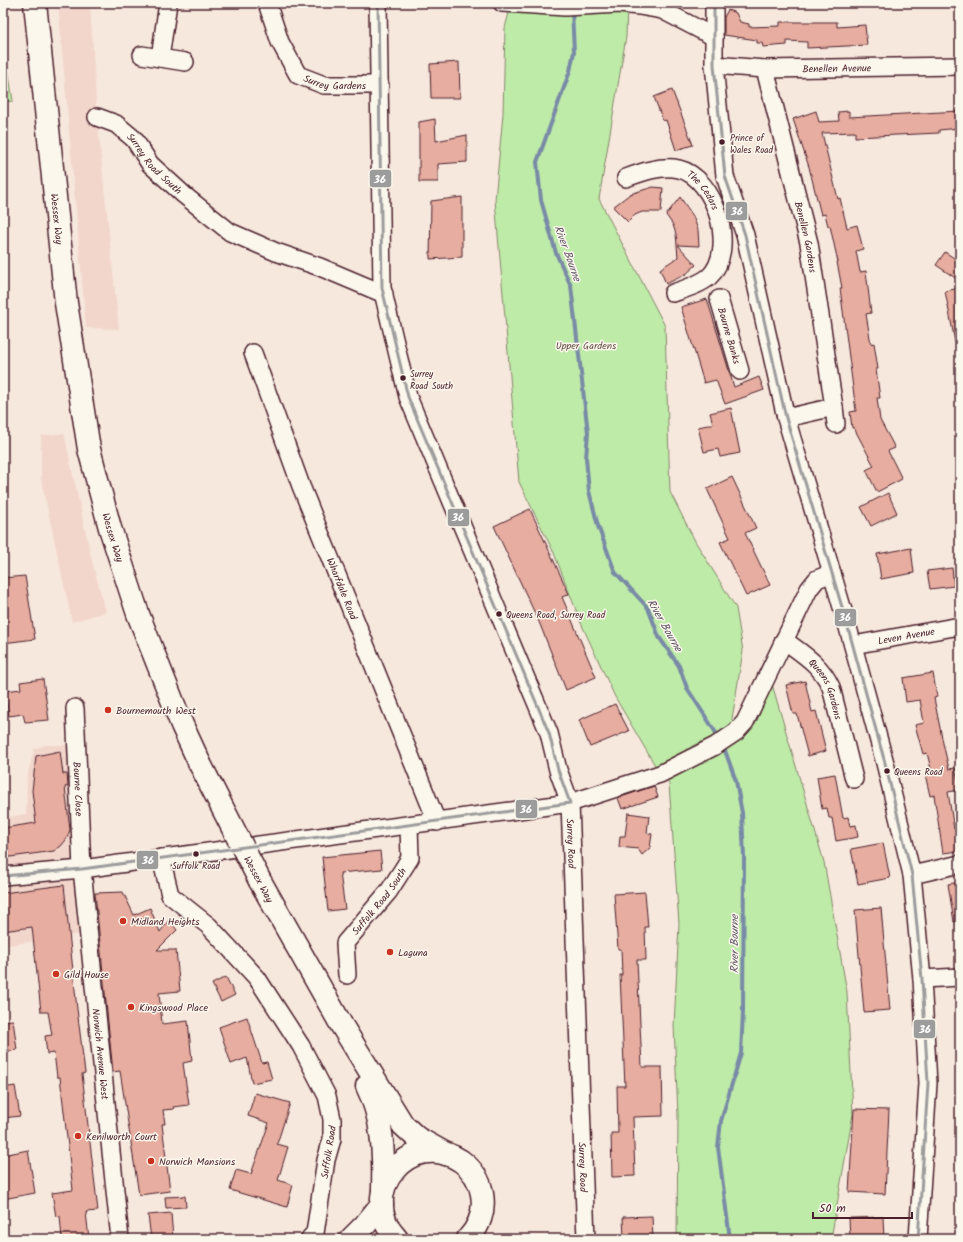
<svg xmlns="http://www.w3.org/2000/svg" width="963" height="1242" viewBox="0 0 963 1242" font-family="Kalam,sans-serif">
  <rect width="100%" height="100%" fill="#f7e8dd"/>
  <filter id="ink" filterUnits="userSpaceOnUse"><feTurbulence type="fractalNoise" baseFrequency=".025" numOctaves="2"/><feDisplacementMap in="SourceGraphic" scale="8" xChannelSelector="R" yChannelSelector="G"/><feConvolveMatrix kernelMatrix="1 2 1 2 8 2 1 2 1" color-interpolation-filters="sRGB"/></filter>
  <g filter="url(#ink)">
    <!-- built -->
    <g fill="#f2d6cb">
      <polygon points="58,3 90,3 97,117 119,329 86,328"/>
      <polygon points="64,433 92,561 106,612 72,622 41,479 41,436"/>
      <polygon points="45,745 71,745 81,934 3,946 3,818 26,814 27,778 34,749"/>
    </g>
    <!-- green -->
    <g fill="#beeba8" stroke="#84856a">
      <polygon points="511,5 627,5 626,37 599,199 665,326 670,492 695,541 736,608 743,651 732,719 736,732 755,725 772,684 824,862 847,992 853,1114 831,1239 677,1239 678,1115 674,1026 679,924 669,784 660,774 615,697 581,623 554,553 519,482 495,200 503,114 505,28"/>
      <polygon points="3,37 13,101 3,102"/>
    </g>
    <g fill="none" stroke-linecap="round" stroke-linejoin="round">
      <!-- stream -->
      <g stroke="#798aa6" stroke-width="4">
        <polyline points="572,11 574,52 570,71 537,162 541,200 556,253 571,286 588,433 586,458 589,491 598,526 615,572 648,608 659,637 679,666 687,688 720,739"/>
        <polyline points="723,745 736,781 742,813 744,857 743,1012 741,1053 721,1121 718,1147 730,1239"/>
      </g>
    </g>
    <!-- building -->
    <g fill="#e6ada0" stroke="#4a1f2b">
      <polygon points="728,10 736,13 740,22 749,24 749,27 780,26 780,22 837,22 837,27 865,25 867,45 807,48 807,42 787,41 787,45 763,47 762,43 757,43 757,40 724,35 724,17"/>
      <polygon points="459,62 460,98 431,98 430,64"/>
      <polygon points="672,90 693,145 676,150 666,120 663,121 654,97"/>
      <polygon points="816,111 819,122 839,121 838,112 849,111 849,117 960,111 960,128 939,130 939,133 855,137 855,132 822,133 838,199 840,198 847,228 857,225 863,249 856,251 860,272 866,271 871,313 866,314 871,344 874,343 878,369 876,369 880,398 877,398 880,420 895,448 888,451 902,479 877,492 866,470 874,466 854,428 852,428 850,412 856,411 840,288 842,288 837,262 838,262 830,226 828,226 825,214 821,215 809,167 793,119"/>
      <polygon points="435,119 436,141 467,135 467,162 438,164 438,182 419,182 419,122"/>
      <polygon points="653,187 663,188 661,212 642,212 635,215 628,222 613,207 630,194"/>
      <polygon points="462,197 462,257 430,259 431,201"/>
      <polygon points="680,197 693,216 698,230 699,246 678,245 696,265 686,274 666,284 660,269 678,257 676,234 673,225 666,215"/>
      <polygon points="945,252 960,262 960,281 936,265"/>
      <polygon points="960,288 960,342 955,342 945,291"/>
      <polygon points="707,299 734,387 759,377 764,390 725,404 716,380 704,383 681,307"/>
      <polygon points="731,408 740,453 720,457 718,449 704,452 698,427 713,424 710,413"/>
      <polygon points="732,477 756,528 745,533 770,585 746,596 720,542 730,538 707,489"/>
      <polygon points="888,493 897,513 871,526 861,507"/>
      <polygon points="530,509 569,594 562,597 596,677 566,690 539,622 494,526"/>
      <polygon points="911,548 914,573 881,579 877,554"/>
      <polygon points="952,568 954,586 930,589 927,571"/>
      <polygon points="25,576 35,639 3,643 3,578"/>
      <polygon points="933,673 937,697 934,698 943,743 949,769 955,768 960,790 948,792 954,829 960,828 960,851 943,853 934,795 930,796 925,774 932,773 927,753 923,754 915,725 924,723 920,700 906,702 903,678"/>
      <polygon points="43,679 49,720 25,722 23,714 9,716 5,691 21,689 20,682"/>
      <polygon points="805,681 812,712 816,711 826,751 808,756 797,714 793,714 786,685"/>
      <polygon points="615,704 629,731 590,747 579,720"/>
      <polygon points="60,751 63,774 67,774 68,786 65,787 70,830 66,840 61,846 54,851 3,858 3,828 36,823 32,791 36,756"/>
      <polygon points="835,774 843,818 848,817 850,826 856,825 858,837 836,841 832,818 829,818 827,808 822,809 817,777"/>
      <polygon points="654,786 658,797 622,809 618,798"/>
      <polygon points="628,813 649,816 647,833 652,834 650,848 642,855 638,849 619,847 620,836 625,836"/>
      <polygon points="883,843 890,878 858,884 851,849"/>
      <polygon points="380,851 382,869 340,873 345,909 328,911 322,857"/>
      <polygon points="960,882 960,921 954,922 948,884"/>
      <polygon points="64,885 77,1009 85,1073 82,1074 98,1211 86,1212 89,1239 62,1239 60,1216 56,1217 52,1193 73,1190 60,1077 57,1077 54,1053 47,1054 45,1036 52,1035 48,1012 41,1012 32,927 3,931 3,893"/>
      <polygon points="123,892 134,915 150,908 160,932 169,920 177,930 157,950 176,950 180,991 159,993 162,1024 188,1021 192,1061 183,1063 189,1105 173,1107 174,1109 163,1110 165,1124 162,1124 170,1191 139,1195 120,1071 113,1072 95,893"/>
      <polygon points="645,892 648,927 645,927 646,960 637,960 642,1067 662,1067 663,1116 633,1117 635,1176 612,1177 611,1133 618,1133 617,1086 625,1086 620,975 622,975 621,949 618,949 614,894"/>
      <polygon points="881,908 890,1010 864,1012 855,910"/>
      <polygon points="226,977 235,995 221,1002 212,984"/>
      <polygon points="247,1017 262,1063 267,1062 272,1079 252,1083 247,1058 231,1064 219,1027"/>
      <polygon points="13,1020 17,1050 3,1052 3,1021"/>
      <polygon points="15,1086 20,1116 3,1118 3,1088"/>
      <polygon points="255,1093 290,1103 277,1144 288,1147 278,1180 293,1185 287,1207 230,1190 236,1170 251,1174 269,1123 248,1116"/>
      <polygon points="854,1109 889,1110 885,1194 849,1192"/>
      <polygon points="28,1150 35,1193 3,1199 3,1155"/>
      <polygon points="185,1196 186,1207 166,1208 165,1197"/>
      <polygon points="171,1213 173,1239 151,1239 148,1215"/>
      <polygon points="652,1216 653,1239 624,1239 623,1217"/>
      <polygon points="883,1217 884,1239 850,1239 849,1218"/>
    </g>
    <g fill="none" stroke-linecap="round" stroke-linejoin="round">
      <!-- minor casing -->
      <g stroke="#4a1f2b" stroke-width="20">
        <g id="minor">
          <polyline points="168,3 160,58 185,62"/>
          <path id="s1" d="M267,3L280,42L298,75L324,85H380"/>
          <path id="s2" d="M378,3L382,288L408,397L549,733L558,770L570,803L586,1239"/>
          <polyline points="502,3 565,7 619,4 639,6 662,10 714,37"/>
          <polyline points="714,3 714,65 725,176 745,235 786,418 847,624 885,763 912,875 922,979 928,1083 918,1239"/>
          <polyline points="142,55 160,58"/>
          <path id="s3" d="M714,65L765,69L960,66"/>
          <path id="s4" d="M765,69L809,243L834,407L786,418"/>
          <path id="s5" d="M97,117L116,124L134,139L150,164L184,195L230,232L276,252L320,267L384,294"/>
          <path id="s6" d="M626,178C642,172 661,165 679,169C715,177 738,250 709,277C699,285 685,289 673,293"/>
          <path id="s7" d="M719,299L740,371"/>
          <path id="s8" d="M253,353L301,486L437,822"/>
          <polyline points="834,407 836,424"/>
          <path id="s9" d="M784,640C804,655 820,664 831,687L854,779"/>
          <path id="s10" d="M853,645L960,626"/>
          <path id="s11" d="M75,708L82,869L120,1239"/>
          <polyline points="161,858 170,895 209,926 257,978 301,1046 327,1096 332,1119 332,1139 326,1160 315,1233 310,1238"/>
          <polyline points="912,875 960,864"/>
          <polyline points="3,876 82,869 570,803 660,774 715,746 736,732 745,722 809,589 817,579 832,573"/>
          <path id="s12" d="M347,975L345,943L389,891L410,858L409,826"/>
          <polyline points="922,979 960,977"/>
        </g>
      </g>
      <!-- major casing -->
      <g stroke="#4a1f2b" stroke-width="25">
        <polyline id="major" points="351,1239 365,1225 382,1204"/>
      </g>
      <!-- highway casing -->
      <g stroke="#4a1f2b" stroke-width="25">
        <g id="highway">
          <path id="s13" d="M35,3L66,303L89,449L110,528L138,614L182,725L200,764"/>
          <polyline points="260,881 342,1026 403,1125 417,1138 446,1154"/>
          <path d="M367,1086C383,1118 384,1153 383,1189"/>
          <path d="M397,1239C354,1194 410,1127 461,1161C472,1169 480,1181 482,1194C485,1211 479,1227 468,1239"/>
        </g>
      </g>
      <!-- minor -->
      <use href="#minor" stroke="#fbf7ec" stroke-width="17"/>
      <!-- major -->
      <use href="#major" stroke="#fbf7ec" stroke-width="22"/>
      <!-- highway -->
      <use href="#highway" stroke="#fbf7ec" stroke-width="22"/>
      <!-- highway-bridge casing -->
      <g stroke="#4a1f2b" stroke-width="25" stroke-linecap="butt">
        <polyline id="highway-bridge" points="200,764 260,881"/>
      </g>
      <!-- highway-bridge -->
      <use href="#highway-bridge" stroke="#fbf7ec" stroke-width="22"/>
      <!-- bus-1 casing -->
      <g stroke="#fbf7ec" stroke-width="6">
        <g id="bus-1">
          <polyline points="714,3 714,65 725,176 745,235 786,418 847,624 885,763 912,875 922,979 928,1083 918,1239"/>
          <polyline points="3,876 82,869 570,803 558,770 549,733 408,397 382,288 378,3"/>
        </g>
      </g>
      <!-- bus-1 -->
      <use href="#bus-1" stroke="#9d9c9c" stroke-width="3"/>
    </g>
  </g>
  <!-- markers -->
  <g fill="#4a1f2b" stroke="#fbf7ec" stroke-width="1.5">
    <circle cx="722" cy="142" r="3.5"/>
    <circle cx="403" cy="378" r="3.5"/>
    <circle cx="499" cy="614" r="3.5"/>
    <circle cx="887" cy="771" r="3.5"/>
    <circle cx="196" cy="854" r="3.5"/>
  </g>
  <g fill="#c8321e" stroke="#fbf7ec" stroke-width="1.5">
    <circle cx="108" cy="710" r="4"/>
    <circle cx="123" cy="921" r="4"/>
    <circle cx="390" cy="952" r="4"/>
    <circle cx="56" cy="974" r="4"/>
    <circle cx="131" cy="1007" r="4"/>
    <circle cx="78" cy="1136" r="4"/>
    <circle cx="151" cy="1161" r="4"/>
  </g>
  <g text-anchor="middle" stroke-width="3" stroke-linejoin="round" paint-order="stroke">
    <!-- bus labels -->
    <g font-size="9" fill="#4a1f2b" stroke="#fbf7ec" text-anchor="start">
      <text x="730" y="141">Prince of<tspan x="730" dy="12">Wales Road</tspan></text>
      <text x="410" y="377">Surrey<tspan x="410" dy="12">Road South</tspan></text>
      <text x="506" y="618">Queens Road, Surrey Road</text>
      <text x="894" y="775">Queens Road</text>
      <text x="196" y="869" text-anchor="middle">Suffolk Road</text>
    </g>
    <!-- street labels -->
    <g font-size="10" fill="#4a1f2b" stroke="#fbf7ec">
      <text dy="4" stroke="none"><textPath href="#s3" startOffset="123">Benellen Avenue</textPath></text>
      <text dy="4" stroke="none"><textPath href="#s1" startOffset="117">Surrey Gardens</textPath></text>
      <text dy="4" stroke="none"><textPath href="#s5" startOffset="76">Surrey Road South</textPath></text>
      <text dy="4" stroke="none"><textPath href="#s6" startOffset="88">The Cedars</textPath></text>
      <text dy="4" stroke="none"><textPath href="#s13" startOffset="217">Wessex Way</textPath></text>
      <text dy="4" stroke="none"><textPath href="#s4" startOffset="173">Benellen Gardens</textPath></text>
      <text dy="4" stroke="none"><textPath href="#s7" startOffset="38">Bourne Banks</textPath></text>
      <text dy="4" stroke="none"><textPath href="#s13" startOffset="541">Wessex Way</textPath></text>
      <text dy="4" stroke="none"><textPath href="#s8" startOffset="252">Wharfdale Road</textPath></text>
      <text dy="4" stroke="none"><textPath href="#s10" startOffset="54">Leven Avenue</textPath></text>
      <text dy="4" stroke="none"><textPath href="#s9" startOffset="67">Queens Gardens</textPath></text>
      <text dy="4" stroke="none"><textPath href="#s11" startOffset="81">Bourne Close</textPath></text>
      <text dy="4" stroke="none"><textPath href="#s2" startOffset="875">Surrey Road</textPath></text>
      <text transform="translate(259 879) rotate(62)" y="4">Wessex Way</text>
      <text dy="4" stroke="none"><textPath href="#s12" startOffset="86">Suffolk Road South</textPath></text>
      <text dy="4" stroke="none"><textPath href="#s11" startOffset="347">Norwich Avenue West</textPath></text>
      <text transform="translate(328 1152) rotate(-81)" y="4">Suffolk Road</text>
      <text dy="4" stroke="none"><textPath href="#s2" startOffset="1199">Surrey Road</textPath></text>
    </g>
    <!-- park labels -->
    <g font-size="10" fill="#67524a" stroke="#fbf7ec">
      <text x="586" y="349">Upper Gardens</text>
    </g>
    <!-- poi labels -->
    <g font-size="10" fill="#4a1f2b" stroke="#fbf7ec" text-anchor="start">
      <text x="116" y="714">Bournemouth West</text>
      <text x="131" y="925">Midland Heights</text>
      <text x="398" y="956">Laguna</text>
      <text x="64" y="978">Gild House</text>
      <text x="139" y="1011">Kingswood Place</text>
      <text x="86" y="1140">Kenilworth Court</text>
      <text x="159" y="1165">Norwich Mansions</text>
    </g>
    <!-- water labels -->
    <g font-size="11" font-style="italic" fill="#615468" stroke="#fbf7ec">
      <text transform="translate(568 253) rotate(70)" y="4">River Bourne</text>
      <text transform="translate(665 625) rotate(60)" y="4">River Bourne</text>
      <text transform="translate(734 944) rotate(-90)" y="4">River Bourne</text>
    </g>
  </g>
  <g stroke="#fbf7ec" stroke-width="1.5">
    <rect x="369" y="169" width="23" height="19" rx="4" fill="#9d9c9c"/>
    <rect x="725" y="201" width="23" height="20" rx="4" fill="#9d9c9c"/>
    <rect x="447" y="508" width="23" height="19" rx="4" fill="#9d9c9c"/>
    <rect x="834" y="608" width="23" height="19" rx="4" fill="#9d9c9c"/>
    <rect x="515" y="799" width="23" height="20" rx="4" fill="#9d9c9c"/>
    <rect x="136" y="850" width="23" height="20" rx="4" fill="#9d9c9c"/>
    <rect x="913" y="1019" width="23" height="20" rx="4" fill="#9d9c9c"/>
  </g>
  <g font-size="11" text-anchor="middle" font-weight="bold" fill="#fff">
    <text x="380" y="183">36</text>
    <text x="737" y="215">36</text>
    <text x="458" y="521">36</text>
    <text x="845" y="621">36</text>
    <text x="526" y="813">36</text>
    <text x="148" y="864">36</text>
    <text x="925" y="1033">36</text>
  </g>
  <!-- margin -->
  <rect width="963" height="1242" fill="none" stroke="#fbf7ec" stroke-width="16"/>
  <rect x="8" y="8" width="947" height="1226" fill="none" stroke="#4a1f2b" stroke-width="1.5" filter="url(#ink)"/>
  <!-- scale -->
  <path d="M813 1212v6h99v-6" fill="none" stroke="#4a1f2b" stroke-width="2"/>
  <text x="819" y="1212" font-size="12" fill="#4a1f2b" stroke="#fbf7ec" stroke-width="3" paint-order="stroke">50 m</text>
</svg>
